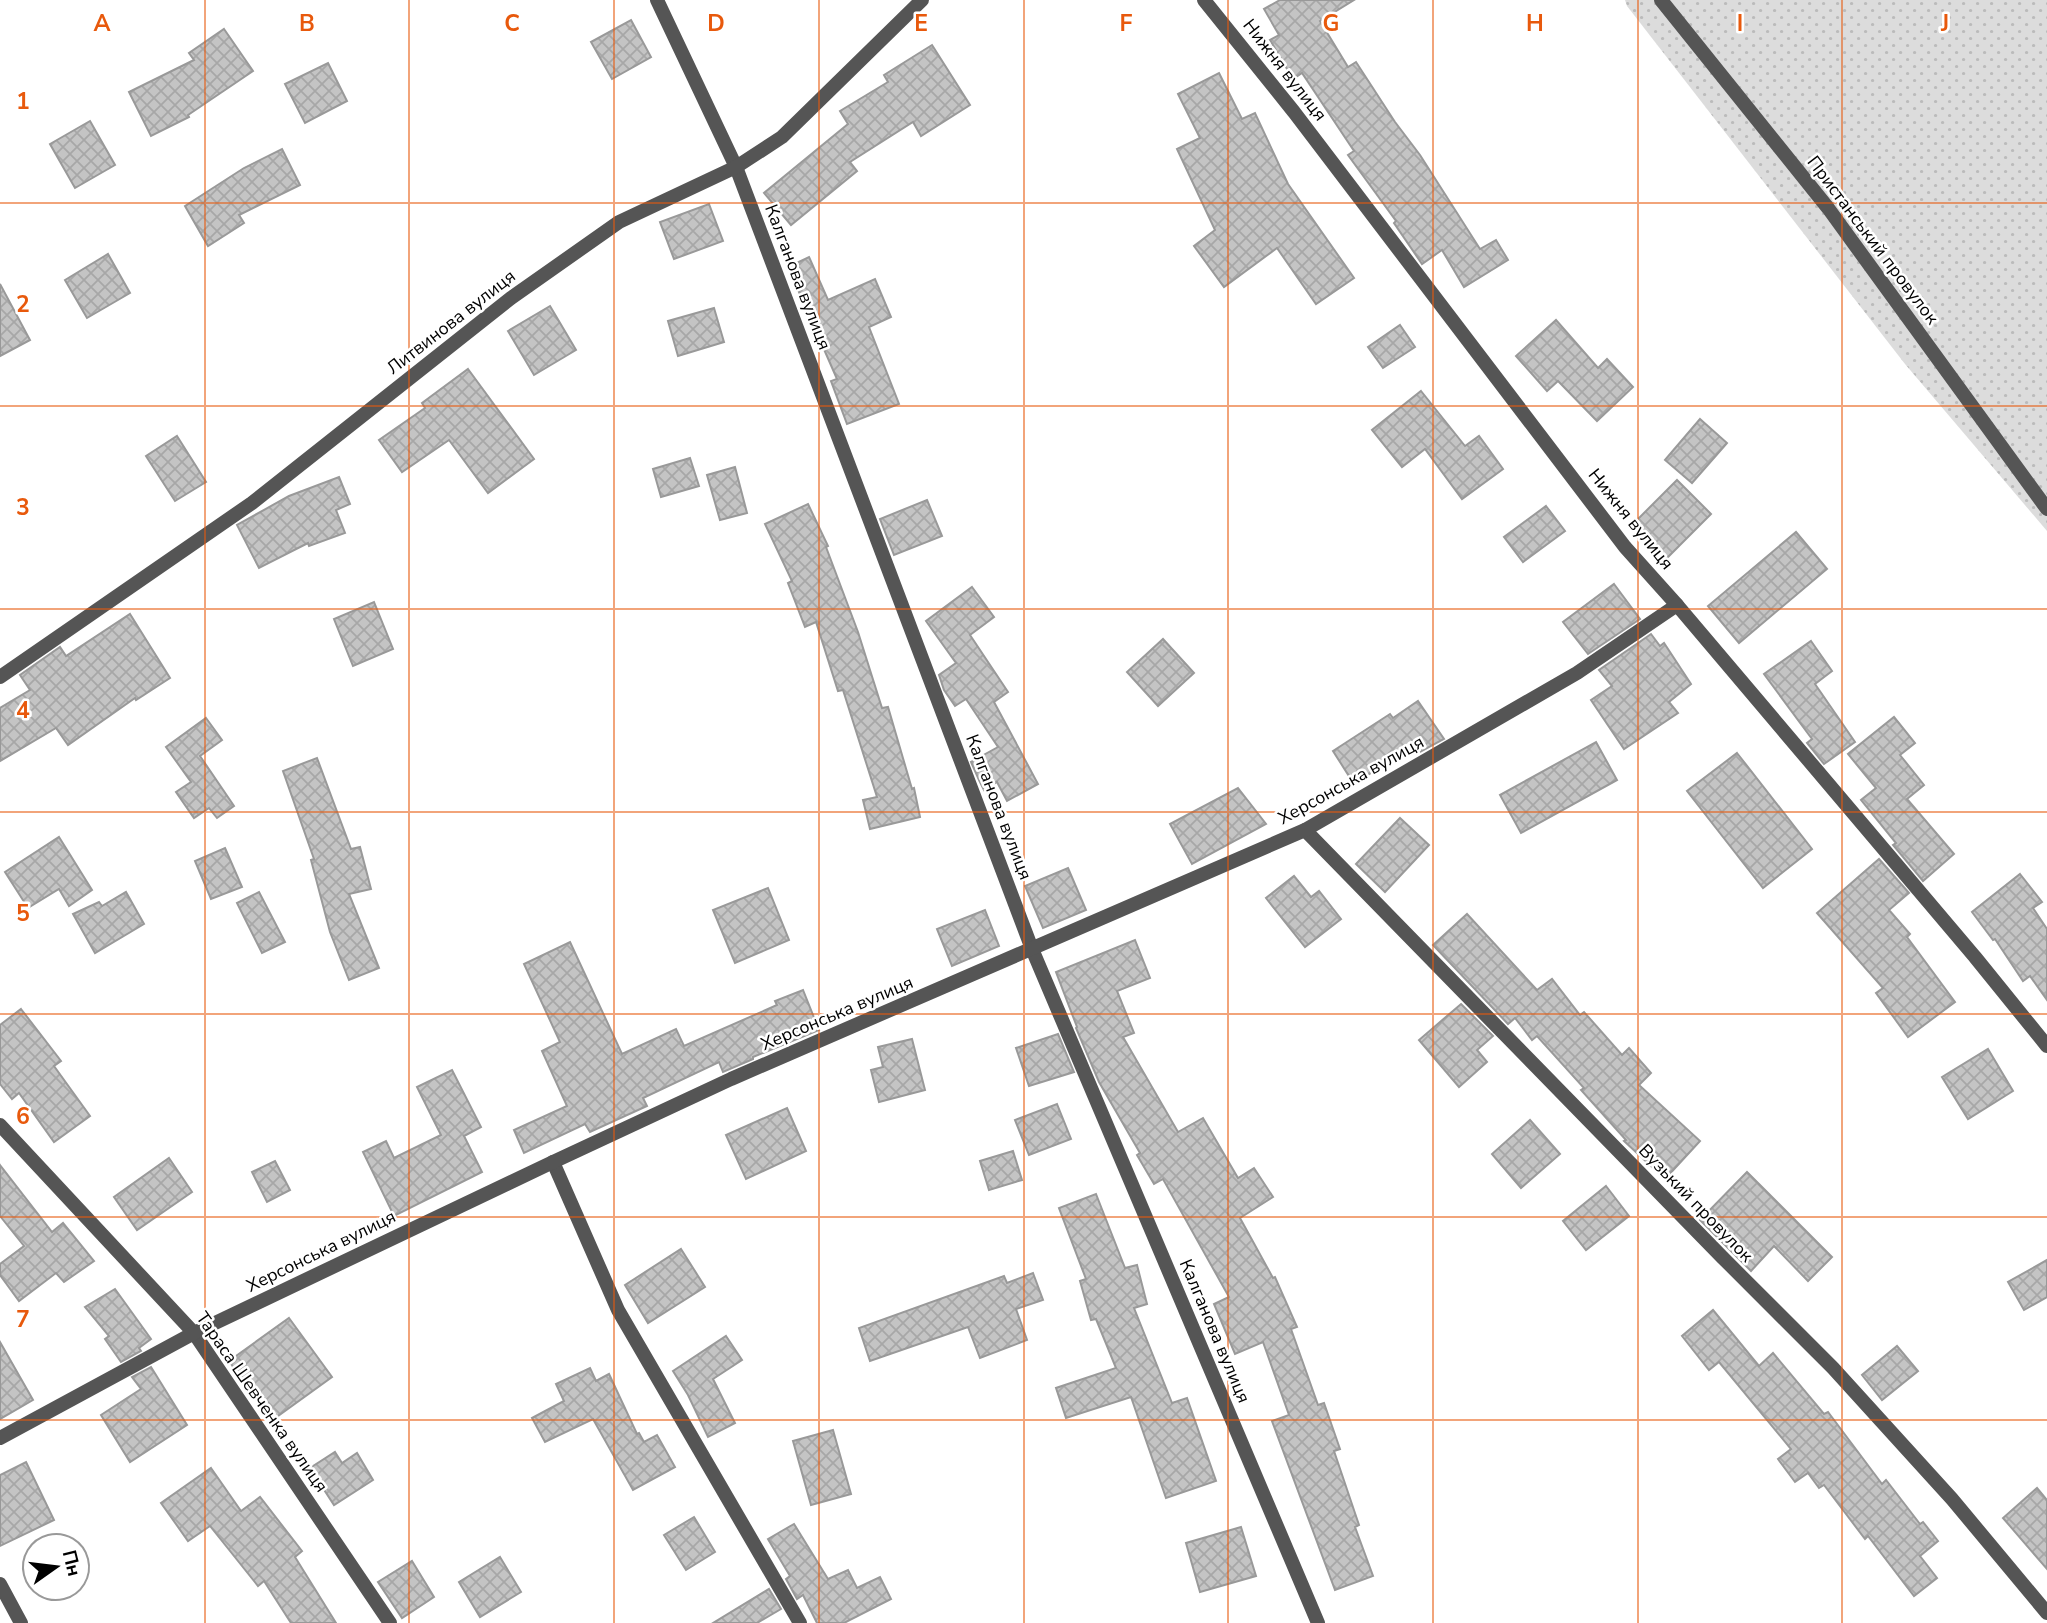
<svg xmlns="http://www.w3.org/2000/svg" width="2047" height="1623" viewBox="0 0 2047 1623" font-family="'Nunito Sans',sans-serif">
  <defs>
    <pattern id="grass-dots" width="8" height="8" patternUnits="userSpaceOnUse" patternTransform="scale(1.75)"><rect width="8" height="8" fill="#dcdcdc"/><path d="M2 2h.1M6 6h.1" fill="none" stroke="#bbb" stroke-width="1.8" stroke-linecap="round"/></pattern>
    <pattern id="building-cross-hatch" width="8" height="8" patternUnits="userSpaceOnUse" patternTransform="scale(1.75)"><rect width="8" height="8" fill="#c4c4c4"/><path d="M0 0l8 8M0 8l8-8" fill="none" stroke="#a7a7a7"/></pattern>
  </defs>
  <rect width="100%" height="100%" fill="#fff"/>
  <!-- grass -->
  <polygon fill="url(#grass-dots)" points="1625,0 2047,0 2047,531 1905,364 1627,6"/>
  <!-- building -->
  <g fill="url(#building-cross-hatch)" stroke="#999" stroke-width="2">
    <polygon points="1280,0 1354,0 1320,21 1348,67 1356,62 1395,122 1420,155 1480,249 1496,240 1508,260 1464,287 1442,250 1422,264 1394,223 1396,221 1348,155 1354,151 1302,73 1293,79 1270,40 1279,35 1264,9"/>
    <polygon points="631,20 651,57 612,79 591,42"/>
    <polygon points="224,29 253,71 188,115 189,117 151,136 129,92 194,60 189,53"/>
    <polygon points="932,45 970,105 921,136 913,122 850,162 857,171 791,225 764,193 848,124 840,111 888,82 884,75"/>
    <polygon points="328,63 347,101 305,123 285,84"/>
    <polygon points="1219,73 1242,119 1255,113 1288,184 1354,278 1316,304 1277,248 1224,287 1194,246 1215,230 1177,149 1200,138 1178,94"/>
    <polygon points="90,121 115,165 75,188 50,144"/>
    <polygon points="282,149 300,185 239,215 244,223 208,246 185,206 244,168"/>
    <polygon points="709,204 723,241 674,259 660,222"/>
    <polygon points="108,254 130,293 87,318 65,280"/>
    <polygon points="809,257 828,300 875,279 891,317 869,327 899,404 847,424 831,381 837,379 788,267"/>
    <polygon points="0,284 30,340 0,356"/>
    <polygon points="550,306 576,350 534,375 508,331"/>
    <polygon points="714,308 724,342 678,356 668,321"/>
    <polygon points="1556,320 1598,368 1607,359 1633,387 1597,421 1558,381 1547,391 1516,356"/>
    <polygon points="1400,325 1415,347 1383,368 1368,347"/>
    <polygon points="468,369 534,459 488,493 449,440 402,472 379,440 425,408 422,403"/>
    <polygon points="1421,391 1465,446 1479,436 1503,469 1462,499 1425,449 1402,467 1372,430"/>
    <polygon points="1700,419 1727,443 1692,483 1665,460"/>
    <polygon points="177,436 206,482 175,501 146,456"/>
    <polygon points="690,458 699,486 661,497 653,469"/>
    <polygon points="735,467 747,513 720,520 707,475"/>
    <polygon points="339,477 350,504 336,510 345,533 309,546 308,543 259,568 237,525 289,496"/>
    <polygon points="1677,480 1711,514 1666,559 1632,525"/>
    <polygon points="927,500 942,536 894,555 880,519"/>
    <polygon points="808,504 828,546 826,547 858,632 882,708 888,707 912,789 914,788 920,817 870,829 863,800 877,797 843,690 838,691 816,622 805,627 788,583 792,581 765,524"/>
    <polygon points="1546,506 1565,531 1523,562 1504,537"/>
    <polygon points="1796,532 1827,569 1739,643 1708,606"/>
    <polygon points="1614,584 1640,619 1588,654 1563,622"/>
    <polygon points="972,587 994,617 970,635 1008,692 994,702 1038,784 1007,801 997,782 984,790 979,780 971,762 998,747 966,699 955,706 944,690 939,675 956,663 926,621"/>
    <polygon points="374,602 393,649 353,666 334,619"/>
    <polygon points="130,614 170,678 136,700 135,698 68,745 56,728 0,761 0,708 30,690 20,675 60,647 66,656"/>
    <polygon points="1651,634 1660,646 1664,643 1691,684 1669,702 1678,713 1624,749 1591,700 1612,686 1599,670"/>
    <polygon points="1163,639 1194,673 1158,706 1127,672"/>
    <polygon points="1811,641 1832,671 1815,684 1855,742 1824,764 1807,743 1812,739 1764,674"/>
    <polygon points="1418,701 1444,739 1420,752 1415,744 1354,784 1333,751 1390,714 1393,718"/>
    <polygon points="1894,717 1915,743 1900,755 1924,785 1907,799 1954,854 1923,881 1893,845 1896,843 1861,800 1876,788 1848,754"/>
    <polygon points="206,718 222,740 200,756 234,806 217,818 209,808 194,818 176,792 191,782 166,747"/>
    <polygon points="1596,742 1617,780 1521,833 1500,795"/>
    <polygon points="1737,753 1812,849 1763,888 1687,791"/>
    <polygon points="317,758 351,849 360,847 371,889 349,894 379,968 349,980 330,932 311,860 314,859 283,771"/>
    <polygon points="1238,788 1266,824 1192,864 1170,824"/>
    <polygon points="1400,818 1429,845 1385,892 1356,864"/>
    <polygon points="59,837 92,890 69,906 59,889 28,908 5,872"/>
    <polygon points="225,848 242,887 211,899 195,861"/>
    <polygon points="1879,859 1909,893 1889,910 1910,934 1907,937 1955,1002 1908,1037 1876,993 1883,988 1817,913"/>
    <polygon points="1068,868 1086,910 1043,928 1025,886"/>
    <polygon points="2020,874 2042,902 2033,908 2047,929 2047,1000 2030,976 2023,981 1995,939 1993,940 1972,912"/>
    <polygon points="1294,876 1311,897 1319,891 1341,919 1305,947 1266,898"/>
    <polygon points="768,888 789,940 735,963 713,910"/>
    <polygon points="126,892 144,924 95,953 73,914 99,902 102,906"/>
    <polygon points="259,892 285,942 262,953 237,903"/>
    <polygon points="985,910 999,946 952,966 937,929"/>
    <polygon points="1467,914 1537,990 1552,979 1580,1015 1584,1012 1622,1055 1629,1048 1651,1073 1639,1085 1700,1141 1665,1179 1624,1141 1626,1140 1581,1090 1584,1088 1537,1036 1532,1040 1515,1018 1508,1024 1433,945"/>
    <polygon points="1135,940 1150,978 1117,991 1134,1033 1123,1037 1178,1132 1203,1118 1238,1178 1254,1168 1273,1197 1240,1218 1273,1278 1275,1277 1297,1327 1291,1329 1318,1405 1324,1403 1340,1449 1334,1451 1359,1525 1355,1527 1373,1576 1335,1590 1272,1421 1289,1415 1263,1342 1235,1354 1214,1304 1229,1297 1163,1179 1154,1184 1137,1155 1140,1153 1099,1082 1076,1028 1077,1027 1056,972"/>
    <polygon points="570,942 622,1054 676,1029 684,1046 777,1005 775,1001 803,990 819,1030 753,1057 753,1059 723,1072 719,1062 643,1098 647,1106 590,1132 585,1124 524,1153 514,1130 567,1106 542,1051 560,1042 524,964"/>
    <polygon points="1461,1004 1493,1036 1477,1050 1487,1062 1459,1087 1419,1040"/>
    <polygon points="21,1009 61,1061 54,1066 90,1116 54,1142 19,1093 12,1099 0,1084 0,1025"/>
    <polygon points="1058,1034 1074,1072 1029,1086 1016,1048"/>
    <polygon points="912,1039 925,1090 879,1102 871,1070 883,1067 878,1047"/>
    <polygon points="1988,1049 2013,1091 1968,1119 1942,1077"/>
    <polygon points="452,1070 481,1127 464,1136 482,1172 394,1216 363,1152 386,1141 394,1158 441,1135 417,1087"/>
    <polygon points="1057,1104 1071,1139 1029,1155 1015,1120"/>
    <polygon points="787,1108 806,1151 746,1179 726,1135"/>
    <polygon points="1530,1120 1560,1154 1521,1188 1492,1154"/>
    <polygon points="1013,1151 1022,1180 989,1190 980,1161"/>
    <polygon points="169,1158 192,1192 137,1230 114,1197"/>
    <polygon points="275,1161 290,1190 267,1202 252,1172"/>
    <polygon points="0,1165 52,1232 63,1223 94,1261 64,1282 56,1273 19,1301 0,1275 0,1264 24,1246 0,1216"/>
    <polygon points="1747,1172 1832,1257 1808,1281 1774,1246 1751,1271 1700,1220"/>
    <polygon points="1606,1186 1629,1216 1586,1250 1563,1221"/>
    <polygon points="1096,1194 1125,1268 1137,1265 1147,1304 1134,1308 1172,1403 1187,1398 1216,1481 1166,1498 1131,1397 1066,1418 1056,1388 1116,1368 1096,1319 1091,1320 1080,1281 1086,1279 1059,1208"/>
    <polygon points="681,1249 705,1287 648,1323 625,1285"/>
    <polygon points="2047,1260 2047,1297 2024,1310 2008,1282"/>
    <polygon points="1033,1273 1043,1300 1016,1309 1027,1340 980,1358 968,1327 870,1361 859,1328 1004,1276 1007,1283"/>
    <polygon points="115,1289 151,1339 139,1348 141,1351 121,1362 105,1339 109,1336 85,1307"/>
    <polygon points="1713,1310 1759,1366 1773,1353 1824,1414 1828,1412 1882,1484 1886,1480 1920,1524 1923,1522 1938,1541 1920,1556 1937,1578 1914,1596 1868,1536 1865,1539 1824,1485 1819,1488 1808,1473 1795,1482 1778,1459 1791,1449 1719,1362 1709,1370 1682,1336"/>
    <polygon points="289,1318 332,1377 271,1421 229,1361"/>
    <polygon points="726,1336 742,1360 713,1379 735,1423 708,1437 688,1395 673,1371"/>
    <polygon points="0,1342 33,1400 0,1419"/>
    <polygon points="1897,1346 1918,1371 1882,1400 1862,1375"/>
    <polygon points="151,1367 187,1425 130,1462 101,1415 141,1389 132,1377"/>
    <polygon points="590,1368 596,1381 609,1374 637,1434 639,1433 644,1442 657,1435 675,1467 633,1490 593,1419 545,1442 532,1418 564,1401 556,1384"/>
    <polygon points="833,1430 851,1494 811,1505 793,1441"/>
    <polygon points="335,1452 342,1463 357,1453 373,1480 334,1505 310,1468"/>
    <polygon points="26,1462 54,1520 0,1546 0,1475"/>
    <polygon points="211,1468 241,1511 260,1497 302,1551 295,1557 336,1623 291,1623 264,1581 258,1586 210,1526 188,1541 161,1503"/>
    <polygon points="2037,1488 2047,1500 2047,1569 2003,1518"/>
    <polygon points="694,1517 715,1552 686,1570 664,1535"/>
    <polygon points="794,1524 828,1579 848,1570 857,1588 880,1577 891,1599 844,1623 817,1623 803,1595 797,1599 786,1579 790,1576 768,1539"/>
    <polygon points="1241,1527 1256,1576 1200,1592 1186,1543"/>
    <polygon points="500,1557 521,1592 480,1617 459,1582"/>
    <polygon points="412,1561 434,1597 402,1618 378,1582"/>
    <polygon points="769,1589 781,1609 757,1623 713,1623"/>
  </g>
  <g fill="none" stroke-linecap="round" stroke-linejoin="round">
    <!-- minor -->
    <g stroke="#555" stroke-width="14">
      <polyline points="657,0 736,167 1032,949 1318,1623"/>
      <polyline points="1204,0 1294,112 1625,547 1677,605 1975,957 2047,1046"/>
      <polyline points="1661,0 1828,208 2047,509"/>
      <polyline points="0,677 252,503 511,298 619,222 736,167 782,137 922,0"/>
      <polyline points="1305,830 1722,1257 1833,1368 1952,1499 2047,1613"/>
      <polyline points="0,1125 194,1333 390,1623"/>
      <polyline points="553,1162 618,1310 800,1623"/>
      <polyline points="0,1438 194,1333 553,1162 731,1079 1305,830 1577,673 1677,605"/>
      <polyline points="0,1584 21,1623"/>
    </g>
  </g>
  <!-- grid -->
  <path fill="none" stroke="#e8590c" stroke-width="2" stroke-opacity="0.55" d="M205,0V1623M409,0V1623M614,0V1623M819,0V1623M1024,0V1623M1228,0V1623M1433,0V1623M1638,0V1623M1842,0V1623M0,203H2047M0,406H2047M0,609H2047M0,812H2047M0,1014H2047M0,1217H2047M0,1420H2047"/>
  <g text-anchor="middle" stroke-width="5" stroke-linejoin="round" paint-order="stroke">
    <!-- street labels -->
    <g font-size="18" fill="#000" stroke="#fff">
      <text transform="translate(1285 70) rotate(52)" y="6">Нижня вулиця</text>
      <text transform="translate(1873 240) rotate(53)" y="6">Пристанський провулок</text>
      <text transform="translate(798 277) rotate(69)" y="6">Калганова вулиця</text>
      <text transform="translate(451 322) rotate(-38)" y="6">Литвинова вулиця</text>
      <text transform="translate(1631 519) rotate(51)" y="6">Нижня вулиця</text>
      <text transform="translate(1351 780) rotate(-29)" y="6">Херсонська вулиця</text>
      <text transform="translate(999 807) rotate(69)" y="6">Калганова вулиця</text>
      <text transform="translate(837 1013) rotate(-23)" y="6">Херсонська вулиця</text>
      <text transform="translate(1696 1203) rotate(46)" y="6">Вузький провулок</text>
      <text transform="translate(321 1251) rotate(-26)" y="6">Херсонська вулиця</text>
      <text transform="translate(1215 1331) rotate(67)" y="6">Калганова вулиця</text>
      <text transform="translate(262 1402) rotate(55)" y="6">Тараса Шевченка вулиця</text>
    </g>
  </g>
  <g font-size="23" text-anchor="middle" font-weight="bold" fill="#e8590c" stroke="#fff" stroke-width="5" stroke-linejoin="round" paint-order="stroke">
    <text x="102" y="31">A</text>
    <text x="307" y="31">B</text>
    <text x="512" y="31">C</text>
    <text x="716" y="31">D</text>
    <text x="921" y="31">E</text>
    <text x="1126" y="31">F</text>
    <text x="1331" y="31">G</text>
    <text x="1535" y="31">H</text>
    <text x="1740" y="31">I</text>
    <text x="1945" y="31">J</text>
    <text x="23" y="109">1</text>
    <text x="23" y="312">2</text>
    <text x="23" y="515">3</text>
    <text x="23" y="718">4</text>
    <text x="23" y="921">5</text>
    <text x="23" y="1124">6</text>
    <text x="23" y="1327">7</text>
  </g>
  <!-- north arrow -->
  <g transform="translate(56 1567) rotate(76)"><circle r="33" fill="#ffffff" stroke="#999999" stroke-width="2"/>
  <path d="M0-5L12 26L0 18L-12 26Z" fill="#000000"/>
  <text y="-10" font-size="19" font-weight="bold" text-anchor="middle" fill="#000000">Пн</text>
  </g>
</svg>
